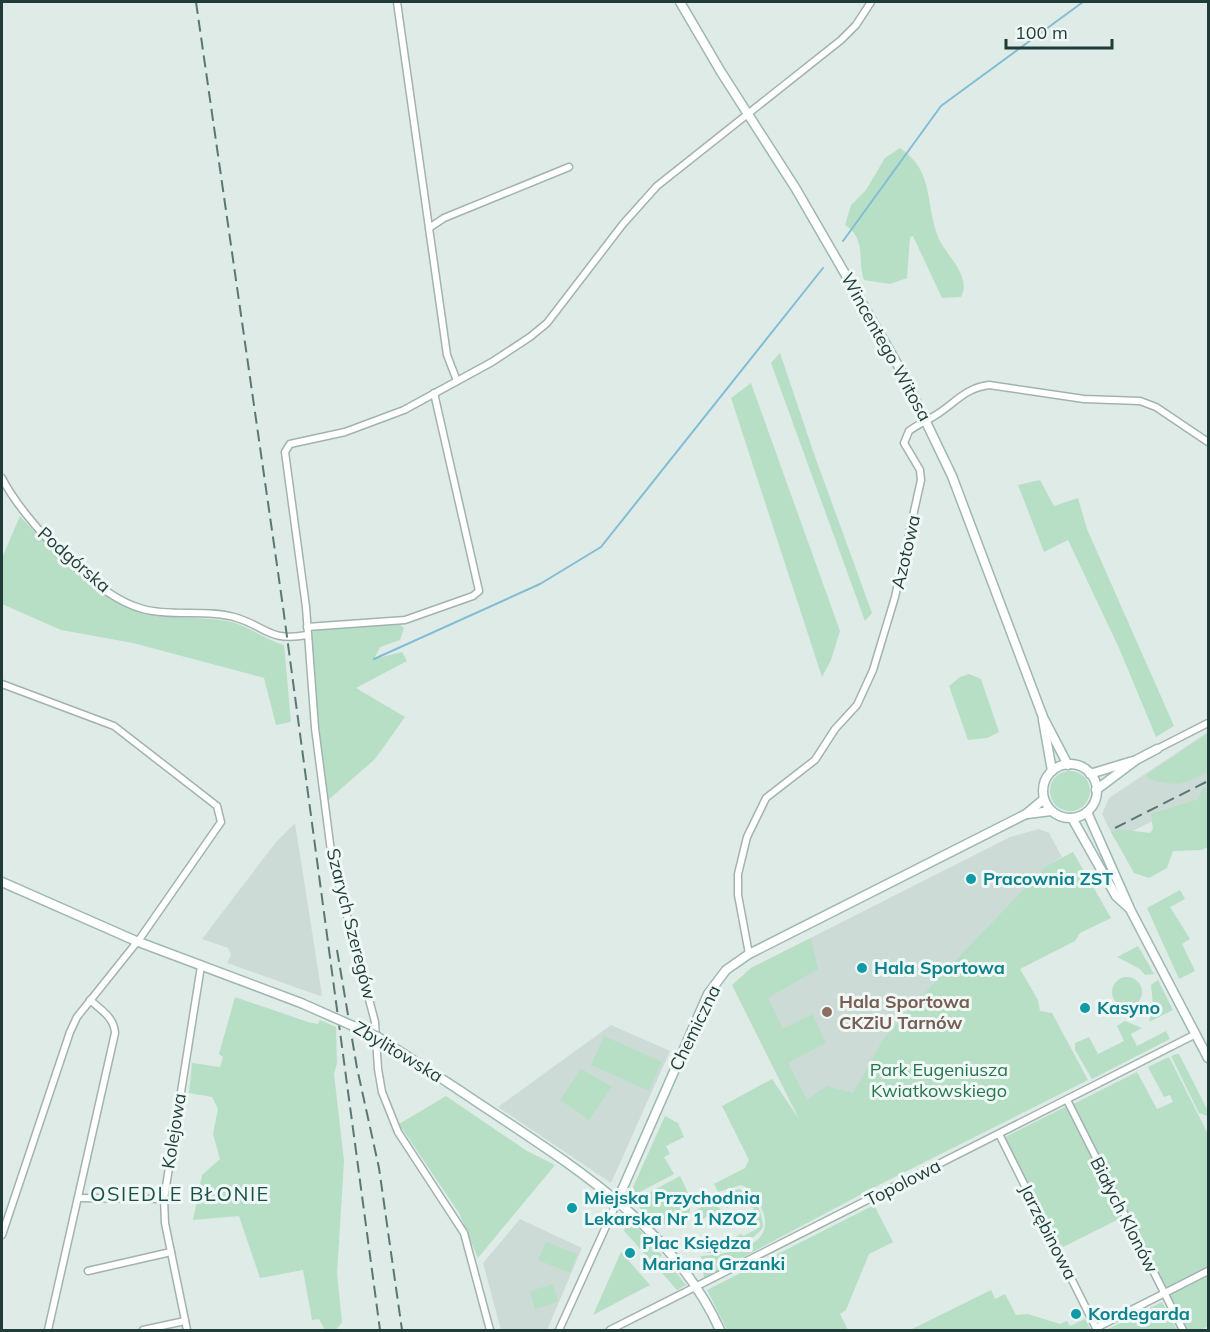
<svg xmlns="http://www.w3.org/2000/svg" width="1210" height="1332" viewBox="0 0 1210 1332" font-family="Mulish,sans-serif">
  <rect width="100%" height="100%" fill="#dfebe7"/>
  <!-- built -->
  <g fill="#cddbd7">
    <polygon points="1208,732 1208,803 1182,806 1115,840 1102,814 1109,798"/>
    <polygon points="295,823 322,995 320,996 227,963 231,955 228,948 202,939 276,842"/>
    <polygon points="1039,829 1049,833 1062,857 1046,866 840,1115 806,1133 751,968 1010,837"/>
    <polygon points="611,1025 670,1051 611,1183 498,1107"/>
    <polygon points="520,1219 582,1248 547,1330 501,1330 483,1263"/>
  </g>
  <!-- green -->
  <g fill="#b6dfc6">
    <path d="M900,148C936,173 924,204 939,239C947,256 972,277 961,297L942,298L913,236L910,237L907,278L890,284L864,280C857,260 867,239 845,225L851,205L866,190L885,158Z"/>
    <polygon points="780,353 813,451 872,613 865,621 771,363"/>
    <polygon points="751,383 840,631 831,660 822,677 731,398"/>
    <polygon points="1040,480 1054,506 1078,498 1087,529 1174,726 1156,737 1119,648 1068,540 1044,552 1018,485"/>
    <path d="M20,516C47,546 106,606 146,614C172,619 217,616 238,624C254,630 267,640 284,645L291,722L276,725L264,678L133,643L61,630L2,604V558Z"/>
    <polygon points="397,622 404,628 400,640 380,647 374,659 402,652 407,661 356,688 405,717 375,759 326,802 316,721 311,633 317,628"/>
    <polygon points="969,674 981,679 999,732 987,738 968,740 949,686 960,677"/>
    <path d="M1208,733V772C1180,785 1180,787 1148,779L1146,775Z"/>
    <circle cx="1070" cy="791" r="20"/>
    <polygon points="1203,788 1208,788 1208,847 1202,850 1173,851 1167,868 1149,878 1134,873 1111,832 1118,829 1150,833 1153,829 1151,814 1198,799"/>
    <path d="M1073,852L1111,918L1080,933L1075,941L1020,969L1038,1000L1040,1011L1052,1013L1088,1080L873,1188L704,1278L701,1256C729,1254 782,1246 760,1205C755,1196 750,1188 741,1185L718,1192L714,1184L745,1168L749,1160L722,1106L772,1079L799,1119L732,985L751,968L811,938L818,969L768,998L783,1029L812,1014L826,1043L788,1063L807,1100L827,1086L853,1093L884,1038L935,982L1046,866Z"/>
    <polygon points="1180,890 1185,899 1170,907 1190,939 1182,944 1195,971 1179,979 1147,908"/>
    <polygon points="1138,946 1154,974 1145,975 1140,969 1117,957"/>
    <circle cx="1127" cy="992" r="15"/>
    <polygon points="1158,980 1173,1010 1149,1022 1153,1005 1151,985"/>
    <polygon points="235,997 308,1022 318,1024 320,1020 336,1027 337,1063 334,1074 344,1161 337,1273 342,1322 336,1330 325,1330 319,1319 312,1320 303,1270 260,1278 239,1216 193,1220 202,1175 220,1159 213,1134 218,1109 212,1097 189,1093 192,1063 220,1067 223,1057 219,1054"/>
    <polygon points="1125,1021 1142,1028 1131,1034 1137,1046 1166,1031 1170,1039 1092,1079 1075,1050 1075,1043 1089,1037 1098,1054 1124,1041 1117,1026"/>
    <polygon points="604,1036 662,1062 649,1091 591,1065"/>
    <polygon points="1176,1054 1179,1054 1208,1111 1208,1116 1199,1113 1171,1056"/>
    <polygon points="1169,1057 1208,1134 1208,1267 1165,1290 1071,1105 1137,1072 1157,1109 1173,1102 1170,1095 1164,1097 1148,1067"/>
    <polygon points="581,1069 612,1087 589,1120 560,1100"/>
    <polygon points="446,1096 527,1151 555,1165 478,1258 459,1213 399,1124"/>
    <polygon points="1067,1106 1123,1217 1059,1249 1003,1138"/>
    <polygon points="665,1116 678,1123 684,1137 666,1146 670,1154 664,1157 674,1174 634,1195 633,1187"/>
    <polygon points="680,1176 690,1197 690,1212 684,1227 652,1223 634,1201"/>
    <path d="M739,1189C755,1195 762,1211 763,1227C754,1242 723,1254 706,1253L741,1234L743,1236L757,1229L756,1220L752,1215L754,1208L746,1205L742,1197L727,1208L723,1200L718,1199L716,1204L721,1210L701,1220L698,1222L700,1226L695,1228L693,1212L721,1195Z"/>
    <polygon points="874,1205 893,1242 869,1254 846,1310 840,1314 848,1330 727,1330 707,1290"/>
    <polygon points="628,1217 662,1255 654,1264 624,1231"/>
    <polygon points="546,1242 577,1254 570,1273 538,1260"/>
    <polygon points="621,1252 650,1285 593,1315"/>
    <polygon points="664,1257 686,1285 677,1290 655,1265"/>
    <polygon points="1208,1274 1208,1326 1201,1330 1185,1330 1167,1295"/>
    <polygon points="553,1284 558,1302 535,1309 530,1291"/>
    <polygon points="991,1290 995,1299 1005,1294 1016,1315 1028,1314 1060,1324 1067,1321 1070,1326 1085,1319 1091,1330 910,1330"/>
    <polygon points="1162,1302 1177,1330 1106,1330"/>
  </g>
  <g fill="none" stroke-linecap="round" stroke-linejoin="round">
    <!-- stream -->
    <g stroke="#82bdd5" stroke-width="2">
      <polyline points="843,241 941,106 1083,2"/>
      <polyline points="374,659 540,584 601,547 823,268"/>
    </g>
    <!-- street casing -->
    <g stroke="#a2b3af" stroke-width="9">
      <g id="street">
        <polyline points="397,2 447,355 457,381"/>
        <polyline points="429,228 444,218 569,167"/>
        <path d="M2,478C23,520 96,597 143,609C172,617 205,609 234,617C266,626 268,642 307,635"/>
        <polyline points="307,627 405,620 473,596 479,591 434,393"/>
        <polyline points="2,684 114,726 217,806 221,822 141,937 77,1017 70,1032 2,1235"/>
        <polyline points="1157,749 1208,723"/>
        <path d="M749,954L738,895V874L747,837L766,798L815,760L835,729L857,705L873,670L895,597L921,480L920,470L904,443L909,431C918,424 929,420 939,413C957,401 966,388 989,385L1084,399L1140,401L1156,407L1208,442"/>
        <polyline points="1067,1100 1183,1330"/>
        <polyline points="999,1134 1097,1330"/>
        <polyline points="78,1198 164,1199"/>
        <polyline points="88,1271 171,1252"/>
        <polyline points="1096,1328 1208,1271"/>
        <path d="M48,1330L115,1033C114,1017 101,1010 90,1000"/>
        <polyline points="143,1330 185,1321"/>
        <polyline points="187,1330 165,1223 164,1199 201,966"/>
        <polyline points="490,1330 464,1233 398,1132 382,1092 378,1069 375,1022 332,859 315,728 306,607 285,452 290,444 345,432 404,410 492,362 530,337 547,323 623,224 657,186 841,40 856,25 871,2"/>
        <polyline points="559,1330 618,1200"/>
        <polyline points="610,1330 1196,1034"/>
      </g>
    </g>
    <!-- secondary casing -->
    <g stroke="#9db8b2" stroke-width="11">
      <g id="secondary">
        <polyline points="680,2 721,72 796,189 903,374 952,476 1043,717 1068,765"/>
        <polyline points="1043,720 1052,771"/>
        <circle cx="1070" cy="791" r="27"/>
        <polyline points="1090,774 1133,761"/>
        <polyline points="1096,790 1136,760 1157,749"/>
        <polyline points="1087,812 1131,911 1208,1058"/>
        <polyline points="1027,814 1051,811"/>
        <polyline points="1072,818 1116,896 1129,908"/>
        <polyline points="2,882 136,941 301,1003"/>
        <path d="M459,1090C556,1156 670,1219 720,1330"/>
        <polyline points="618,1199 708,994 726,970 749,954 1026,814 1044,799"/>
      </g>
    </g>
    <!-- street -->
    <use href="#street" stroke="#fff" stroke-width="6"/>
    <!-- secondary -->
    <use href="#secondary" stroke="#fff" stroke-width="8"/>
    <!-- rail -->
    <g stroke="#597874" stroke-width="2" stroke-dasharray="12 6" stroke-linecap="butt">
      <polyline points="196,2 283,607 380,1330"/>
      <polyline points="1115,828 1208,781"/>
      <polyline points="337,950 357,1068 379,1168 402,1330"/>
    </g>
    <!-- secondary-bridge casing -->
    <g stroke="#9db8b2" stroke-width="11" stroke-linecap="butt">
      <polyline id="secondary-bridge" points="301,1003 378,1037 459,1090"/>
    </g>
    <!-- secondary-bridge -->
    <use href="#secondary-bridge" stroke="#fff" stroke-width="8"/>
  </g>
  <!-- markers -->
  <g fill="#0f9aa8" stroke="#eff8f5" stroke-width="2">
    <circle cx="971" cy="879" r="6"/>
    <circle cx="862" cy="968" r="6"/>
    <circle cx="1085" cy="1008" r="6"/>
    <circle cx="572" cy="1208" r="6"/>
    <circle cx="630" cy="1253" r="6"/>
    <circle cx="1076" cy="1314" r="6"/>
  </g>
  <circle fill="#8d6e63" stroke="#eff8f5" stroke-width="2" cx="827" cy="1012" r="6"/>
  <g text-anchor="middle" stroke-width="6" stroke-linejoin="round" paint-order="stroke">
    <!-- street labels -->
    <g font-size="18" fill="#1f3c38" stroke="#eff8f5">
      <text transform="translate(886 347) rotate(61)" y="6">Wincentego Witosa</text>
      <text transform="translate(906 552) rotate(-77)" y="6">Azotowa</text>
      <text transform="translate(74 560) rotate(41)" y="6">Podgórska</text>
      <text transform="translate(351 924) rotate(76)" y="6">Szarych Szeregów</text>
      <text transform="translate(695 1028) rotate(-64)" y="6">Chemiczna</text>
      <text transform="translate(398 1052) rotate(31)" y="6">Zbylitowska</text>
      <text transform="translate(174 1131) rotate(-81)" y="6">Kolejowa</text>
      <text transform="translate(903 1183) rotate(-27)" y="6">Topolowa</text>
      <text transform="translate(1124 1215) rotate(63)" y="6">Białych Klonów</text>
      <text transform="translate(1048 1232) rotate(63)" y="6">Jarzębinowa</text>
    </g>
    <!-- culture labels -->
    <g font-size="18" font-weight="bold" fill="#0d838f" stroke="#eff8f5" text-anchor="start">
      <text x="983" y="885">Pracownia ZST</text>
      <text x="874" y="974">Hala Sportowa</text>
      <text x="1097" y="1014">Kasyno</text>
      <text x="584" y="1204">Miejska Przychodnia<tspan x="584" dy="21">Lekarska Nr 1 NZOZ</tspan></text>
      <text x="642" y="1249">Plac Księdza<tspan x="642" dy="21">Mariana Grzanki</tspan></text>
      <text x="1088" y="1320">Kordegarda</text>
    </g>
    <!-- education labels -->
    <g font-size="18" font-weight="bold" fill="#785e54" stroke="#eff8f5" text-anchor="start">
      <text x="839" y="1008">Hala Sportowa<tspan x="839" dy="21">CKZiU Tarnów</tspan></text>
    </g>
    <!-- park labels -->
    <g font-size="18" fill="#267650" stroke="#eff8f5">
      <text x="939" y="1076">Park Eugeniusza<tspan x="939" dy="21">Kwiatkowskiego</tspan></text>
    </g>
    <!-- neighbourhood labels -->
    <g font-size="20" letter-spacing="1.5" fill="#19504a" stroke="#eff8f5">
      <text x="180" y="1201">OSIEDLE BŁONIE</text>
    </g>
  </g>
  <!-- border -->
  <rect width="1210" height="1332" fill="none" stroke="#1f3c38" stroke-width="6"/>
  <!-- scale -->
  <path d="M1006 39v9h106v-9" fill="none" stroke="#1f3c38" stroke-width="3"/>
  <text x="1015" y="39" font-size="18" fill="#1f3c38" stroke="#eff8f5" stroke-width="4.5" paint-order="stroke">100 m</text>
</svg>
